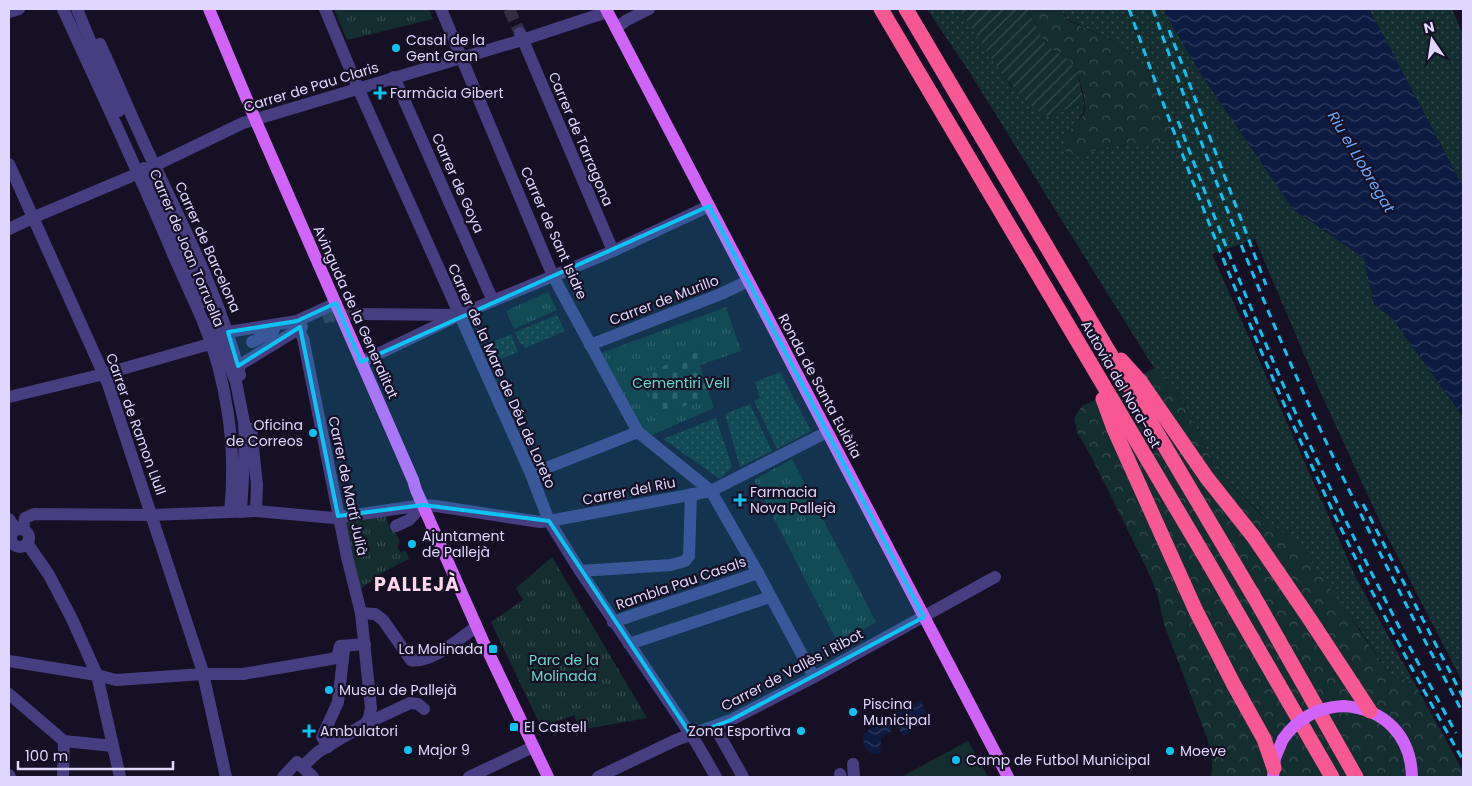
<svg xmlns="http://www.w3.org/2000/svg" width="1472" height="786" viewBox="0 0 1472 786" font-family="Poppins,sans-serif">
  <defs>
    <pattern id="grass-dots" width="8" height="8" patternUnits="userSpaceOnUse" patternTransform="scale(1.25)"><rect width="8" height="8" fill="#142d2f"/><path d="M2 2h.1M6 6h.1" fill="none" stroke="#364b4e" stroke-width="1.8" stroke-linecap="round"/></pattern>
    <pattern id="forest-crowns" width="20" height="18" patternUnits="userSpaceOnUse" patternTransform="scale(1.25)"><rect width="20" height="18" fill="#142d2f"/><path d="M2 6a3 3 0 1 1 6 0M12 15a3 3 0 1 1 6 0" fill="none" stroke="#364b4e"/></pattern>
    <pattern id="cemetery-stones" width="16" height="16" patternUnits="userSpaceOnUse" patternTransform="scale(1.25)"><rect width="16" height="16" fill="#142d2f"/><path d="M2 7V4a2 2 0 0 1 4 0v3zM10 15v-3a2 2 0 0 1 4 0v3z" fill="#364b4e"/></pattern>
    <pattern id="park-tufts" width="24" height="20" patternUnits="userSpaceOnUse" patternTransform="scale(1.25)"><rect width="24" height="20" fill="#142d2f"/><path d="M3 7l-1-3M5 7V3M7 7l1-3M15 17l-1-3M17 17v-4M19 17l1-3" fill="none" stroke="#364b4e"/></pattern>
    <pattern id="garden-furrows" width="10" height="10" patternUnits="userSpaceOnUse" patternTransform="scale(1.25)"><rect width="10" height="10" fill="#142d2f"/><path d="M-1 1l2-2M0 10L10 0M9 11l2-2" fill="none" stroke="#364b4e"/></pattern>
    <pattern id="water-waves" width="16" height="10" patternUnits="userSpaceOnUse" patternTransform="scale(1.25)"><rect width="16" height="10" fill="#0d1b42"/><path d="M0 5q4-4 8 0t8 0" fill="none" stroke="#303b5e"/></pattern>
  </defs>
  <rect width="100%" height="100%" fill="#161025"/>
  <!-- grass -->
  <g fill="url(#grass-dots)">
    <path d="M927,9H959L1012,87L1062,112L1084,102C1085,127 1059,125 1068,158L1110,146H1123L1142,65L1112,40L1067,19L1060,9H1163L1201,74L1293,209L1364,258L1374,304L1393,319L1463,417V683L1382,526L1318,387L1255,239L1212,254L1357,580L1414,682L1391,676L1359,628L1272,525L1216,469L1182,401L1167,378L1154,368L968,70Z"/>
    <polygon points="1369,9 1452,9 1463,35 1463,187"/>
    <polygon points="557,315 565,331 525,348 523,344 520,344 515,332"/>
    <polygon points="511,334 518,352 493,362 486,345"/>
    <polygon points="780,372 811,431 777,449 754,401 760,398 755,382"/>
    <polygon points="750,404 772,451 740,467 725,414"/>
    <polygon points="716,418 732,467 720,479 663,439"/>
  </g>
  <!-- forest -->
  <g fill="url(#forest-crowns)">
    <polygon points="1027,9 1060,9 1067,20 1112,40 1142,65 1182,135 1152,145 1110,146 1068,158 1065,146 1068,133 1083,115 1085,109 1084,96 1077,72 1069,60 1046,45"/>
    <path d="M1154,368L1167,378L1182,401L1216,469L1262,516L1301,546L1391,676L1414,682L1463,771V777H1211C1214,764 1210,751 1207,738L1164,624L1157,593L1146,567L1092,458L1077,432L1074,418L1082,406L1117,390Z"/>
  </g>
  <!-- cemetery -->
  <polygon fill="url(#cemetery-stones)" points="702,350 706,363 700,365 710,397 657,416 644,374"/>
  <!-- park -->
  <g fill="url(#park-tufts)">
    <polygon points="334,9 429,9 433,19 347,40"/>
    <polygon points="548,292 557,310 514,329 506,311"/>
    <polygon points="726,307 741,351 706,363 702,350 644,374 657,416 710,397 714,408 645,438 596,355"/>
    <polygon points="792,459 876,622 839,645 754,480"/>
    <polygon points="384,510 390,528 396,533 400,542 397,546 400,552 406,551 409,559 378,575 356,593 338,516"/>
    <polygon points="552,557 647,718 580,730 574,715 541,727 491,622 523,600 516,588"/>
  </g>
  <!-- garden -->
  <path fill="url(#garden-furrows)" d="M959,9H1027L1046,45L1069,60L1077,72L1084,102L1049,117C1016,104 980,39 959,9Z"/>
  <!-- pitch -->
  <polygon fill="#142d2f" points="968,741 988,777 901,777 964,743"/>
  <!-- water -->
  <g fill="url(#water-waves)">
    <polygon points="1163,9 1369,9 1463,187 1463,417 1393,319 1374,304 1364,258 1293,209 1201,74"/>
    <polygon points="920,700 929,717 909,729 909,733 903,736 892,716"/>
    <path d="M885,722L890,723L892,727V731L881,738L880,753C868,758 863,745 863,735L873,726Z"/>
  </g>
  <g fill="none" stroke-linecap="round" stroke-linejoin="round">
    <!-- minor-tunnel -->
    <g stroke="#342e45" stroke-width="12" stroke-dasharray="12 6" stroke-linecap="butt">
      <polyline points="509,9 520,33"/>
      <polyline points="323,318 328,316 359,314"/>
    </g>
    <!-- minor -->
    <g stroke="#473e82" stroke-width="12">
      <path d="M63,9C98,86 134,162 167,240C178,267 191,293 202,319C227,379 237,448 230,512"/>
      <polyline points="77,9 119,111"/>
      <polyline points="325,9 358,88 531,474 549,521 580,571 697,744 716,777"/>
      <polyline points="441,9 553,276 638,432 711,491 758,573 814,677"/>
      <polyline points="9,12 19,9"/>
      <polyline points="616,28 627,20 649,9"/>
      <polyline points="520,33 613,251"/>
      <path d="M100,44C119,85 135,126 155,166C187,234 221,301 240,375"/>
      <polyline points="394,77 493,301"/>
      <polyline points="9,164 108,384 202,669 226,777"/>
      <polyline points="144,168 168,214 203,302"/>
      <polyline points="9,229 32,218 139,173 243,123 522,40 607,12"/>
      <polyline points="359,314 457,315"/>
      <polyline points="212,323 236,382 244,422 245,443 241,512"/>
      <polyline points="295,331 300,333 303,338 347,557 361,613 371,708 369,718 365,724 318,752 303,766"/>
      <polyline points="228,332 297,321 336,303"/>
      <polyline points="252,342 273,332 275,325"/>
      <polyline points="590,345 721,294 748,281"/>
      <polyline points="361,362 459,315 613,251 709,206"/>
      <polyline points="238,366 302,327"/>
      <polyline points="9,397 104,374 210,344"/>
      <polyline points="251,429 257,485 256,511"/>
      <polyline points="531,474 638,432"/>
      <polyline points="9,519 16,530"/>
      <polyline points="396,526 409,520 423,505"/>
      <polyline points="23,529 25,518 34,514 152,515 256,511 334,518 423,505 436,506 540,522 549,521 711,491 827,432"/>
      <circle cx="20" cy="538" r="9"/>
      <polyline points="27,543 49,575 72,619 97,675 120,777"/>
      <polyline points="580,571 671,565 685,561 689,556 691,494"/>
      <path d="M361,613L375,614L383,620L411,660C431,664 460,638 476,627"/>
      <polyline points="613,622 758,573"/>
      <polyline points="629,644 770,597"/>
      <polyline points="9,661 97,675 116,680 203,674 243,674 337,658 340,646 365,644"/>
      <polyline points="9,694 64,741 113,746"/>
      <polyline points="365,724 410,703 418,704 424,709"/>
      <polyline points="715,727 743,777"/>
      <polyline points="328,747 322,737 338,702 344,650"/>
      <polyline points="853,764 854,777"/>
      <polyline points="840,774 841,777"/>
      <polyline points="9,775 10,777"/>
      <polyline points="63,777 64,741"/>
      <polyline points="283,777 297,762 313,777"/>
      <polyline points="469,777 533,747"/>
      <polyline points="598,777 676,740 731,720 814,677 995,577"/>
    </g>
    <!-- major -->
    <g stroke="#d063f8" stroke-width="12">
      <polyline points="209,9 255,119 413,480 416,490 483,641 548,777"/>
      <polyline points="606,9 1008,777"/>
      <path d="M1344,706C1385,709 1411,736 1412,777"/>
      <polyline points="1273,777 1275,758 1283,739"/>
    </g>
    <!-- highway -->
    <g stroke="#f75893" stroke-width="15">
      <polyline points="881,9 1208,562 1332,777"/>
      <polyline points="906,9 1257,602 1356,777"/>
      <polyline points="1121,360 1140,381 1207,478 1253,536 1309,618 1370,711"/>
      <polyline points="1103,399 1114,429 1196,611 1234,685 1264,739 1274,768"/>
    </g>
    <!-- rail -->
    <g stroke="#0cc4f3" stroke-width="3" stroke-dasharray="8 6" stroke-linecap="butt">
      <path d="M1129,9C1221,267 1325,522 1463,760"/>
      <path d="M1153,9C1200,143 1251,276 1309,405C1357,510 1409,612 1463,713"/>
      <polyline points="1169,30 1266,285"/>
      <path d="M1178,121C1202,184 1225,246 1251,308C1310,454 1380,595 1456,733"/>
      <polyline points="1363,504 1463,697"/>
    </g>
    <!-- major-bridge -->
    <path stroke="#d063f8" stroke-width="12" d="M1283,739C1298,718 1318,707 1344,706"/>
  </g>
  <!-- marked area -->
  <path fill="#0cc4f3" fill-opacity="0.2" stroke="#0cc4f3" stroke-width="4" stroke-linejoin="round" d="M709,206L924,617L731,720L691,735L549,521L423,505L338,516L300,327L238,366L228,332L297,321L336,303L361,362Z"/>
  <!-- markers -->
  <g fill="#0cc4f3" stroke="#161025" stroke-width="2">
    <circle cx="396" cy="48" r="5"/>
    <path d="M377.5 85.5h5v5h5v5h-5v5h-5v-5h-5v-5h5z"/>
    <circle cx="313" cy="433" r="5"/>
    <path d="M737.5 492.5h5v5h5v5h-5v5h-5v-5h-5v-5h5z"/>
    <circle cx="412" cy="544" r="5"/>
    <rect x="488" y="644" width="10" height="10" rx="2.5"/>
    <circle cx="329" cy="690" r="5"/>
    <circle cx="853" cy="712" r="5"/>
    <rect x="509" y="722" width="10" height="10" rx="2.5"/>
    <path d="M306.5 723.5h5v5h5v5h-5v5h-5v-5h-5v-5h5z"/>
    <circle cx="801" cy="731" r="5"/>
    <circle cx="408" cy="750" r="5"/>
    <circle cx="1170" cy="751" r="5"/>
    <circle cx="956" cy="760" r="5"/>
  </g>
  <g text-anchor="middle" stroke-width="4.5" stroke-linejoin="round" paint-order="stroke">
    <!-- poi labels -->
    <g font-size="14" fill="#dfd7fd" stroke="#161025" text-anchor="start">
      <text x="406" y="45">Casal de la<tspan x="406" dy="16">Gent Gran</tspan></text>
      <text x="390" y="98">Farmàcia Gibert</text>
      <text x="303" y="430" text-anchor="end">Oficina<tspan x="303" dy="16">de Correos</tspan></text>
      <text x="750" y="497">Farmacia<tspan x="750" dy="16">Nova Pallejà</tspan></text>
      <text x="422" y="541">Ajuntament<tspan x="422" dy="16">de Pallejà</tspan></text>
      <text x="483" y="654" text-anchor="end">La Molinada</text>
      <text x="339" y="695">Museu de Pallejà</text>
      <text x="863" y="709">Piscina<tspan x="863" dy="16">Municipal</tspan></text>
      <text x="524" y="732">El Castell</text>
      <text x="320" y="736">Ambulatori</text>
      <text x="791" y="736" text-anchor="end">Zona Esportiva</text>
      <text x="418" y="755">Major 9</text>
      <text x="1180" y="756">Moeve</text>
      <text x="966" y="765">Camp de Futbol Municipal</text>
    </g>
    <!-- street labels -->
    <g font-size="14" fill="#dfd7fd" stroke="#161025">
      <text transform="translate(311 87) rotate(-17)" y="5">Carrer de Pau Claris</text>
      <text transform="translate(581 139) rotate(67)" y="5">Carrer de Tarragona</text>
      <text transform="translate(458 183) rotate(66)" y="5">Carrer de Goya</text>
      <text transform="translate(554 233) rotate(66)" y="5">Carrer de Sant Isidre</text>
      <text transform="translate(208 247) rotate(66)" y="5">Carrer de Barcelona</text>
      <text transform="translate(187 248) rotate(67)" y="5">Carrer de Joan Torruella</text>
      <text transform="translate(664 300) rotate(-21)" y="5">Carrer de Murillo</text>
      <text transform="translate(356 312) rotate(66)" y="5">Avinguda de la Generalitat</text>
      <text transform="translate(502 376) rotate(66)" y="5">Carrer de la Mare de Déu de Loreto</text>
      <text transform="translate(1121 384) rotate(60)" y="5">Autovia del Nord-est</text>
      <text transform="translate(820 386) rotate(62)" y="5">Ronda de Santa Eulàlia</text>
      <text transform="translate(136 424) rotate(70)" y="5">Carrer de Ramon Llull</text>
      <text transform="translate(348 486) rotate(78)" y="5">Carrer de Martí Julià</text>
      <text transform="translate(629 491) rotate(-11)" y="5">Carrer del Riu</text>
      <text transform="translate(681 583) rotate(-19)" y="5">Rambla Pau Casals</text>
      <text transform="translate(792 670) rotate(-28)" y="5">Carrer de Vallès i Ribot</text>
    </g>
    <!-- park labels -->
    <g font-size="14" fill="#65dac9" stroke="#161025">
      <text x="681" y="388">Cementiri Vell</text>
      <text x="564" y="665">Parc de la<tspan x="564" dy="16">Molinada</tspan></text>
    </g>
    <!-- water labels -->
    <g font-size="15" font-style="italic" fill="#6aa7f8" stroke="#161025">
      <text transform="translate(1361 162) rotate(59)" y="5">Riu el Llobregat</text>
    </g>
    <!-- district labels -->
    <g font-size="19" font-weight="bold" letter-spacing="1" fill="#fdd8ec" stroke="#161025">
      <text x="417" y="591">PALLEJÀ</text>
    </g>
  </g>
  <!-- border -->
  <rect width="1472" height="786" fill="none" stroke="#dfd7fd" stroke-width="20"/>
  <!-- north arrow -->
  <g transform="translate(1432 40) rotate(347)" stroke="#161025" stroke-width="4" paint-order="stroke">
  <path d="M0-4L9 19L0 12L-9 19Z" fill="#dfd7fd"/>
  <text y="-8" font-size="14" font-weight="bold" text-anchor="middle" fill="#dfd7fd">N</text>
  </g>
  <!-- scale -->
  <path d="M18 761v8h155v-8" fill="none" stroke="#dfd7fd" stroke-width="2.5"/>
  <text x="25" y="761" font-size="15" fill="#dfd7fd" stroke="#161025" stroke-width="4" paint-order="stroke">100 m</text>
</svg>
